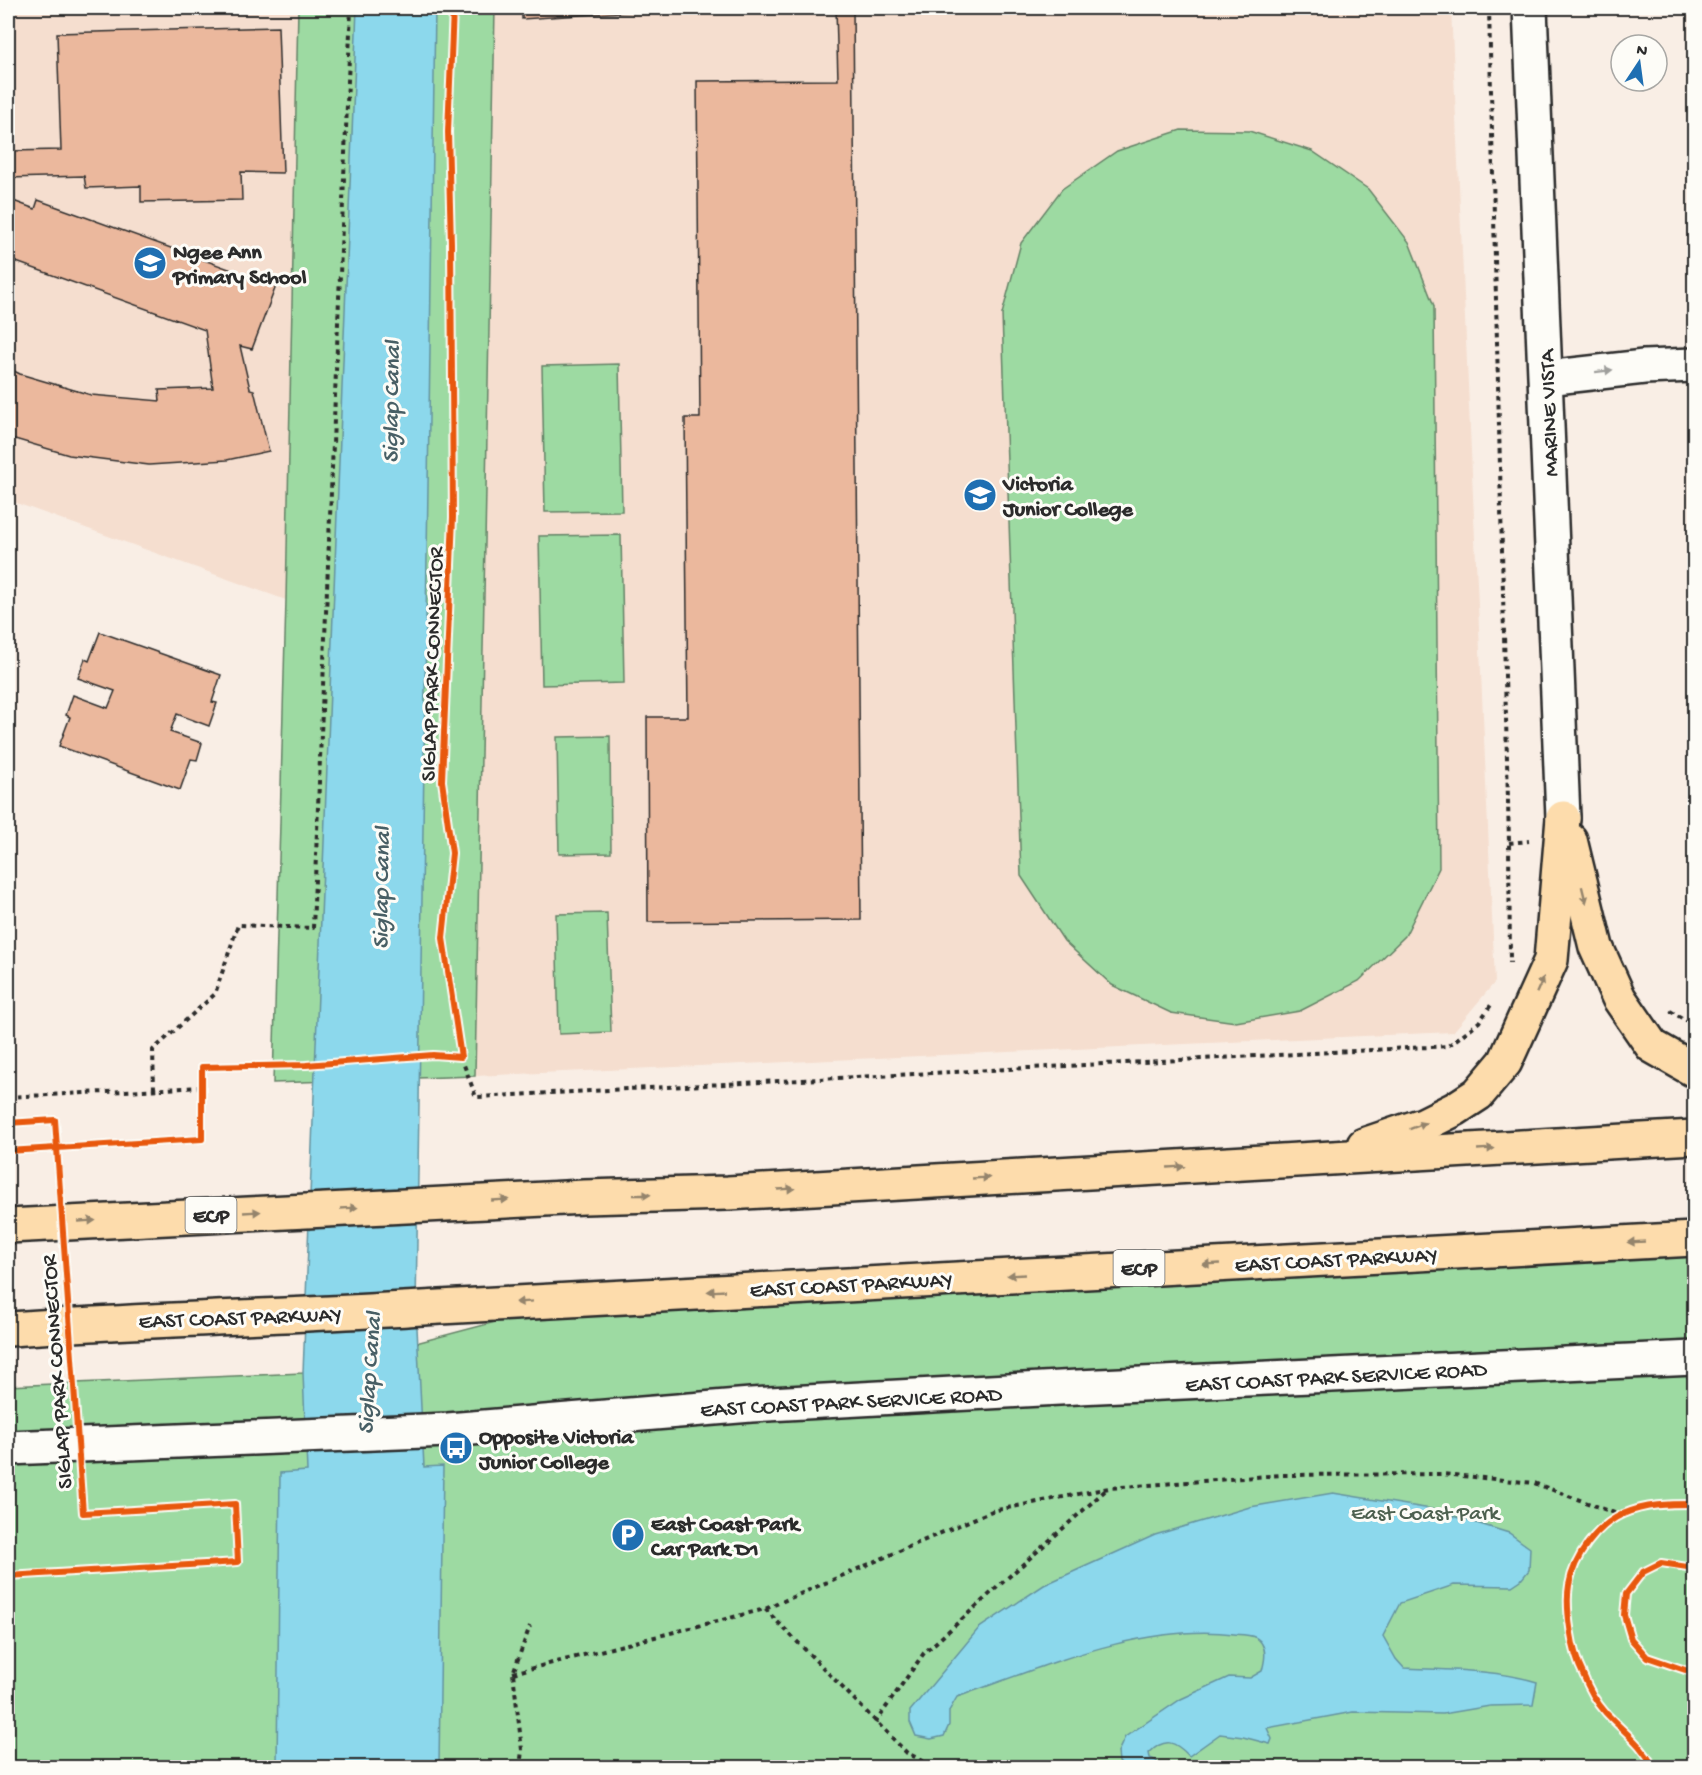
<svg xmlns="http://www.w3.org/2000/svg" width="1702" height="1775" viewBox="0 0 1702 1775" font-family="'Gochi Hand',sans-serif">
  <rect width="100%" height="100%" fill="#f9eee5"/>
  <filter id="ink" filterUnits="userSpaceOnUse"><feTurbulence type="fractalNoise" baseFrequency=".0167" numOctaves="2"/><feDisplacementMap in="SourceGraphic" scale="12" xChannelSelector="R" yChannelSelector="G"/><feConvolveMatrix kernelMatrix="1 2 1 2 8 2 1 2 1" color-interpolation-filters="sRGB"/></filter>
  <g filter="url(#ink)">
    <!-- built -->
    <g fill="#f5decf">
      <polygon points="8,8 298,8 286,600 8,500"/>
      <polygon points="495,8 1451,8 1495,982 1453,1032 475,1076"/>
    </g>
    <!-- green -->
    <g fill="#9ddaa2" stroke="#648266" stroke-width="1.5">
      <polygon points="298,8 495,8 475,1076 273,1083 286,600"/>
      <polygon points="1181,130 1249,131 1312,151 1368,189 1409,242 1434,306 1439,868 1405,936 1359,981 1300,1011 1236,1022 1171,1013 1112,985 1064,941 1021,876 1002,314 1021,243 1062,189 1117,151"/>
      <polygon points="619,364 622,511 545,512 542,366"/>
      <polygon points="621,535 624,683 542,685 539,536"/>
      <polygon points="610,736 611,853 559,854 557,737"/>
      <polygon points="607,913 611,1032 559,1034 556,914"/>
      <polygon points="1694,1239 1694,1767 8,1767 8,1386 303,1373 582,1299"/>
    </g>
    <!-- water -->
    <g fill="#8cd8ec" stroke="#65939f" stroke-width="1.5">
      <polygon points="357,8 435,8 416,1308 424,1467 443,1466 439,1767 277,1768 280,1473 307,1471 303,1373"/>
      <path d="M1333,1493L1431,1509L1509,1533L1530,1548L1529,1570L1521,1580L1512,1586L1454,1585L1400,1603L1383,1636L1396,1659L1404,1668C1448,1670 1494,1669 1537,1682L1533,1705L1490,1706L1443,1714L1353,1712L1267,1728L1272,1739L1270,1744L1243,1737L1220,1734L1189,1756C1175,1741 1165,1737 1149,1753L1150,1758L1157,1761L1155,1767H1124L1119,1762L1118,1752L1125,1737L1181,1699L1229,1677L1250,1678L1262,1671C1264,1663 1267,1652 1262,1644C1257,1634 1244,1635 1234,1634C1141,1623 1043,1667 957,1697L949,1711V1725L944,1736L931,1739L916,1736L910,1722V1711L979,1628L1044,1585L1155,1535L1250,1507Z"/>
    </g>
    <!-- building -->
    <g fill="#ebb89d" stroke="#2b2b2b" stroke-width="1.5">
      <polygon points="522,8 685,8 522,19"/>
      <polygon points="836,8 853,8 861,920 648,922 647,717 688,717 685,418 700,418 697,81 838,80"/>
      <polygon points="278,27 283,173 241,172 242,200 141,202 141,186 86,188 84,176 8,178 8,151 61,150 57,33"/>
      <polygon points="8,199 35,209 38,200 276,286 252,349 240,346 250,389 254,390 269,451 227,460 149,465 69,455 8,437 8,368 20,374 91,395 160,401 159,390 213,388 205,330 8,259"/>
      <polygon points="100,632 221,675 212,702 217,703 209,726 177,714 170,732 202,743 197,760 191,759 180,790 59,746 70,717 66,715 73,695 108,708 115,691 78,678 85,659 89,661"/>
    </g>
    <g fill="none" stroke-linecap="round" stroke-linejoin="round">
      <!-- minor casing -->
      <g stroke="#2b2b2b" stroke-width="38">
        <g id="minor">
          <polyline points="1530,8 1563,818"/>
          <polyline points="1546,378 1644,367 1694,365"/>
          <polyline points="8,1448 448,1430 751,1405 1078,1387 1694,1358"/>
        </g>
      </g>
      <!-- highway casing -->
      <g stroke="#2b2b2b" stroke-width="38">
        <g id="highway">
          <polyline points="1570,840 1596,947 1619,998 1652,1046 1694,1070"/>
          <polyline points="1364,1145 1423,1125 1455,1109 1478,1094 1505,1062 1551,960 1563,818"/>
          <polyline points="8,1226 584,1197 728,1193 1694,1137"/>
          <path d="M8,1329C152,1319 296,1316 440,1307C858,1283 1276,1261 1694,1239"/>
        </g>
      </g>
      <!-- path -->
      <g stroke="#2b2b2b" stroke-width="4" stroke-dasharray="4.5 4.5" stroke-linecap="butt">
        <polyline points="1489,8 1509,843 1510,963"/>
        <polyline points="1509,843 1529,841"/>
        <polyline points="1670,1011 1694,1025"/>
        <polyline points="461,1057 476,1097 1448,1046 1479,1022 1491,1005"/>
        <polyline points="154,1089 153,1050 215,994 238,925 313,928 351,8"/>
        <polyline points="8,1097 202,1087"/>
        <polyline points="765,1609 907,1753 929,1764 946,1768"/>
        <polyline points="513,1673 765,1609 992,1511 1109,1488 1282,1475 1443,1474 1534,1483 1620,1515"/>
        <polyline points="875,1723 924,1653 1108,1488"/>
        <polyline points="520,1768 522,1750 513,1673 530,1626"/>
      </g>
      <!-- minor -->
      <use href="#minor" stroke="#fdfcf7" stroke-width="33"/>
      <!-- highway -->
      <use href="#highway" stroke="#fddcac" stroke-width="33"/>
      <!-- cycleway casing -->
      <g stroke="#fdfcf7" stroke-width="10">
        <g id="cycleway">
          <polyline points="8,1123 55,1120 83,1513 235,1504 238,1562 8,1576"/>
          <polyline points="8,1151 202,1139 202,1067 306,1065 433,1055 461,1057 443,938 452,853 442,781 453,517 451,243 448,132 453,8"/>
          <polyline points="1694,1568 1661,1563 1643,1572 1626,1594 1624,1615 1631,1639 1647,1657 1694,1673"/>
          <path d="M1654,1768C1641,1743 1625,1733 1606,1713C1597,1703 1588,1687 1583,1674C1572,1653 1565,1608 1569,1585C1574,1557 1596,1526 1623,1514C1646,1504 1669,1504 1694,1504"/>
        </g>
      </g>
      <!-- cycleway -->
      <use href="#cycleway" stroke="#e8590c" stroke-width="6"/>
    </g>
    <!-- one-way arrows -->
    <defs><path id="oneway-solid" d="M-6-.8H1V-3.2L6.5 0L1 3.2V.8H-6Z" transform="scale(1.5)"/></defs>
    <use fill="#9e9e9b" href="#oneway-solid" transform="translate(1604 371) rotate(-7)"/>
    <g fill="#94846c">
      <use href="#oneway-solid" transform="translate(1584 895) rotate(76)"/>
      <use href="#oneway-solid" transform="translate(1540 985) rotate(-66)"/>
      <use href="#oneway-solid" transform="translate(1418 1126) rotate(-21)"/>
      <use href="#oneway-solid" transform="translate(1486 1149) rotate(-3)"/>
      <use href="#oneway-solid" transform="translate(1176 1167) rotate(-3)"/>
      <use href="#oneway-solid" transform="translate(981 1178) rotate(-3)"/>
      <use href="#oneway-solid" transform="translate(786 1189) rotate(-3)"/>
      <use href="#oneway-solid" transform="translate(642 1195) rotate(-1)"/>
      <use href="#oneway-solid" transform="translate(500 1200) rotate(-3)"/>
      <use href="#oneway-solid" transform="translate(349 1208) rotate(-3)"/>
      <use href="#oneway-solid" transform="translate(252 1212) rotate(-3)"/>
      <use href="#oneway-solid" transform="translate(87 1221) rotate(-3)"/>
      <use href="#oneway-solid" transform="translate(1636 1242) rotate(177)"/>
      <use href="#oneway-solid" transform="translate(1211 1264) rotate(177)"/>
      <use href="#oneway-solid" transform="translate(1016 1275) rotate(177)"/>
      <use href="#oneway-solid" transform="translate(716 1291) rotate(177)"/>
      <use href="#oneway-solid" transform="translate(524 1302) rotate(176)"/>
    </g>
  </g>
  <!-- icons -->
  <defs>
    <g id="school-disc" transform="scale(1.725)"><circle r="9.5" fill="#1f6fb2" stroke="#fdfcf7"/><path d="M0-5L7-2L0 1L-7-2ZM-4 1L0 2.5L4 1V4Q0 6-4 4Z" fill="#fff"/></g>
    <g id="university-disc" transform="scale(1.725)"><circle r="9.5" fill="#1f6fb2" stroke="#fdfcf7"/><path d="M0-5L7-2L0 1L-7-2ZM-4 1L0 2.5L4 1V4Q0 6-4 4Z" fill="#fff"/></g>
    <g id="bus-disc" transform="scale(1.725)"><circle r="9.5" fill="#1f6fb2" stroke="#fdfcf7"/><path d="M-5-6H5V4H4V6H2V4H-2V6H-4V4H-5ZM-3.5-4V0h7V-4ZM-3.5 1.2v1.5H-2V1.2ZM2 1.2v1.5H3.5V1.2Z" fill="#fff"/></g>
    <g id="parking-disc" transform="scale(1.725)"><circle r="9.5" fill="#1f6fb2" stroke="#fdfcf7"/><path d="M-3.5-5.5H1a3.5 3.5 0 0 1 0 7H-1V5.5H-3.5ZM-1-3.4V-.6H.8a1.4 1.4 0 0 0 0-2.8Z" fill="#fff"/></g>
  </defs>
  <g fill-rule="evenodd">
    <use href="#school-disc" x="150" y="263"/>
    <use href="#university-disc" x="980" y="495"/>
    <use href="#bus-disc" x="456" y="1448"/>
    <use href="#parking-disc" x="628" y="1535"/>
  </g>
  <g text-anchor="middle" stroke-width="6" stroke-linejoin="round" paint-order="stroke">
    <!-- shield labels -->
    <g fill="#fdfcf7" stroke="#6a6a68" stroke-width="1.5">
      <rect x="185.5" y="1197" width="51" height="36" rx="4.5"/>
      <rect x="1113.5" y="1250" width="51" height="36" rx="4.5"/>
    </g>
    <g font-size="21" font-weight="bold" fill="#2b2b2b">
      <text x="211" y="1222">ECP</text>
      <text x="1139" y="1275">ECP</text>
    </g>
    <!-- poi labels -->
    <g font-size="22" font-weight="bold" fill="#2b2b2b" stroke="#fdfcf7" text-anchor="start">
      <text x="173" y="258">Ngee Ann<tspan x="173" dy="25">Primary School</tspan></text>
      <text x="1003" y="490">Victoria<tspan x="1003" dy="25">Junior College</tspan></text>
      <text x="479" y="1443">Opposite Victoria<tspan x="479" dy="25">Junior College</tspan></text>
      <text x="651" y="1530">East Coast Park<tspan x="651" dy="25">Car Park D1</tspan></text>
    </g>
    <!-- street labels -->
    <g font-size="22" fill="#2b2b2b" stroke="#fdfcf7">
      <text transform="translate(1547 413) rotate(-92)" y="8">MARINE VISTA</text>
      <text transform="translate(430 664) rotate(-88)" y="8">SIGLAP PARK CONNECTOR</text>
      <text transform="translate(1336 1258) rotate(-3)" y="8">EAST COAST PARKWAY</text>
      <text transform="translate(851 1283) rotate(-3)" y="8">EAST COAST PARKWAY</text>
      <text transform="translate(240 1316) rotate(-2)" y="8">EAST COAST PARKWAY</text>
      <text transform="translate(55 1372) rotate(-94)" y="8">SIGLAP PARK CONNECTOR</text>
      <text transform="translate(1336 1375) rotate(-3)" y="8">EAST COAST PARK SERVICE ROAD</text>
      <text transform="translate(851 1400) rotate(-3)" y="8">EAST COAST PARK SERVICE ROAD</text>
    </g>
    <!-- park labels -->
    <g font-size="22" fill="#4d604f" stroke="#fdfcf7">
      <text x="1425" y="1519">East Coast Park</text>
    </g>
    <!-- water labels -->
    <g font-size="24" font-style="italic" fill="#485f65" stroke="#fdfcf7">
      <text transform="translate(390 402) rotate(-89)" y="8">Siglap Canal</text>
      <text transform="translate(380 888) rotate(-89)" y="8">Siglap Canal</text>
      <text transform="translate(368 1373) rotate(-86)" y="8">Siglap Canal</text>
    </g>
  </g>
  <!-- margin -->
  <rect width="1702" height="1775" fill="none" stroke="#fdfcf7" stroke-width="30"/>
  <rect x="15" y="15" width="1672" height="1745" fill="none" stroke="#2b2b2b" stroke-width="2" filter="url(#ink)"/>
  <!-- north arrow -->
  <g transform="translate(1639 63) rotate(13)"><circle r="28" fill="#fdfcf7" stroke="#a9a8a5" stroke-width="1.5"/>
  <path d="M0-4.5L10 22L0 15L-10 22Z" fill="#1f6fb2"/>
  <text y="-9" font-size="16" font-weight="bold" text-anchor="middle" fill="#2b2b2b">N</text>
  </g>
</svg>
